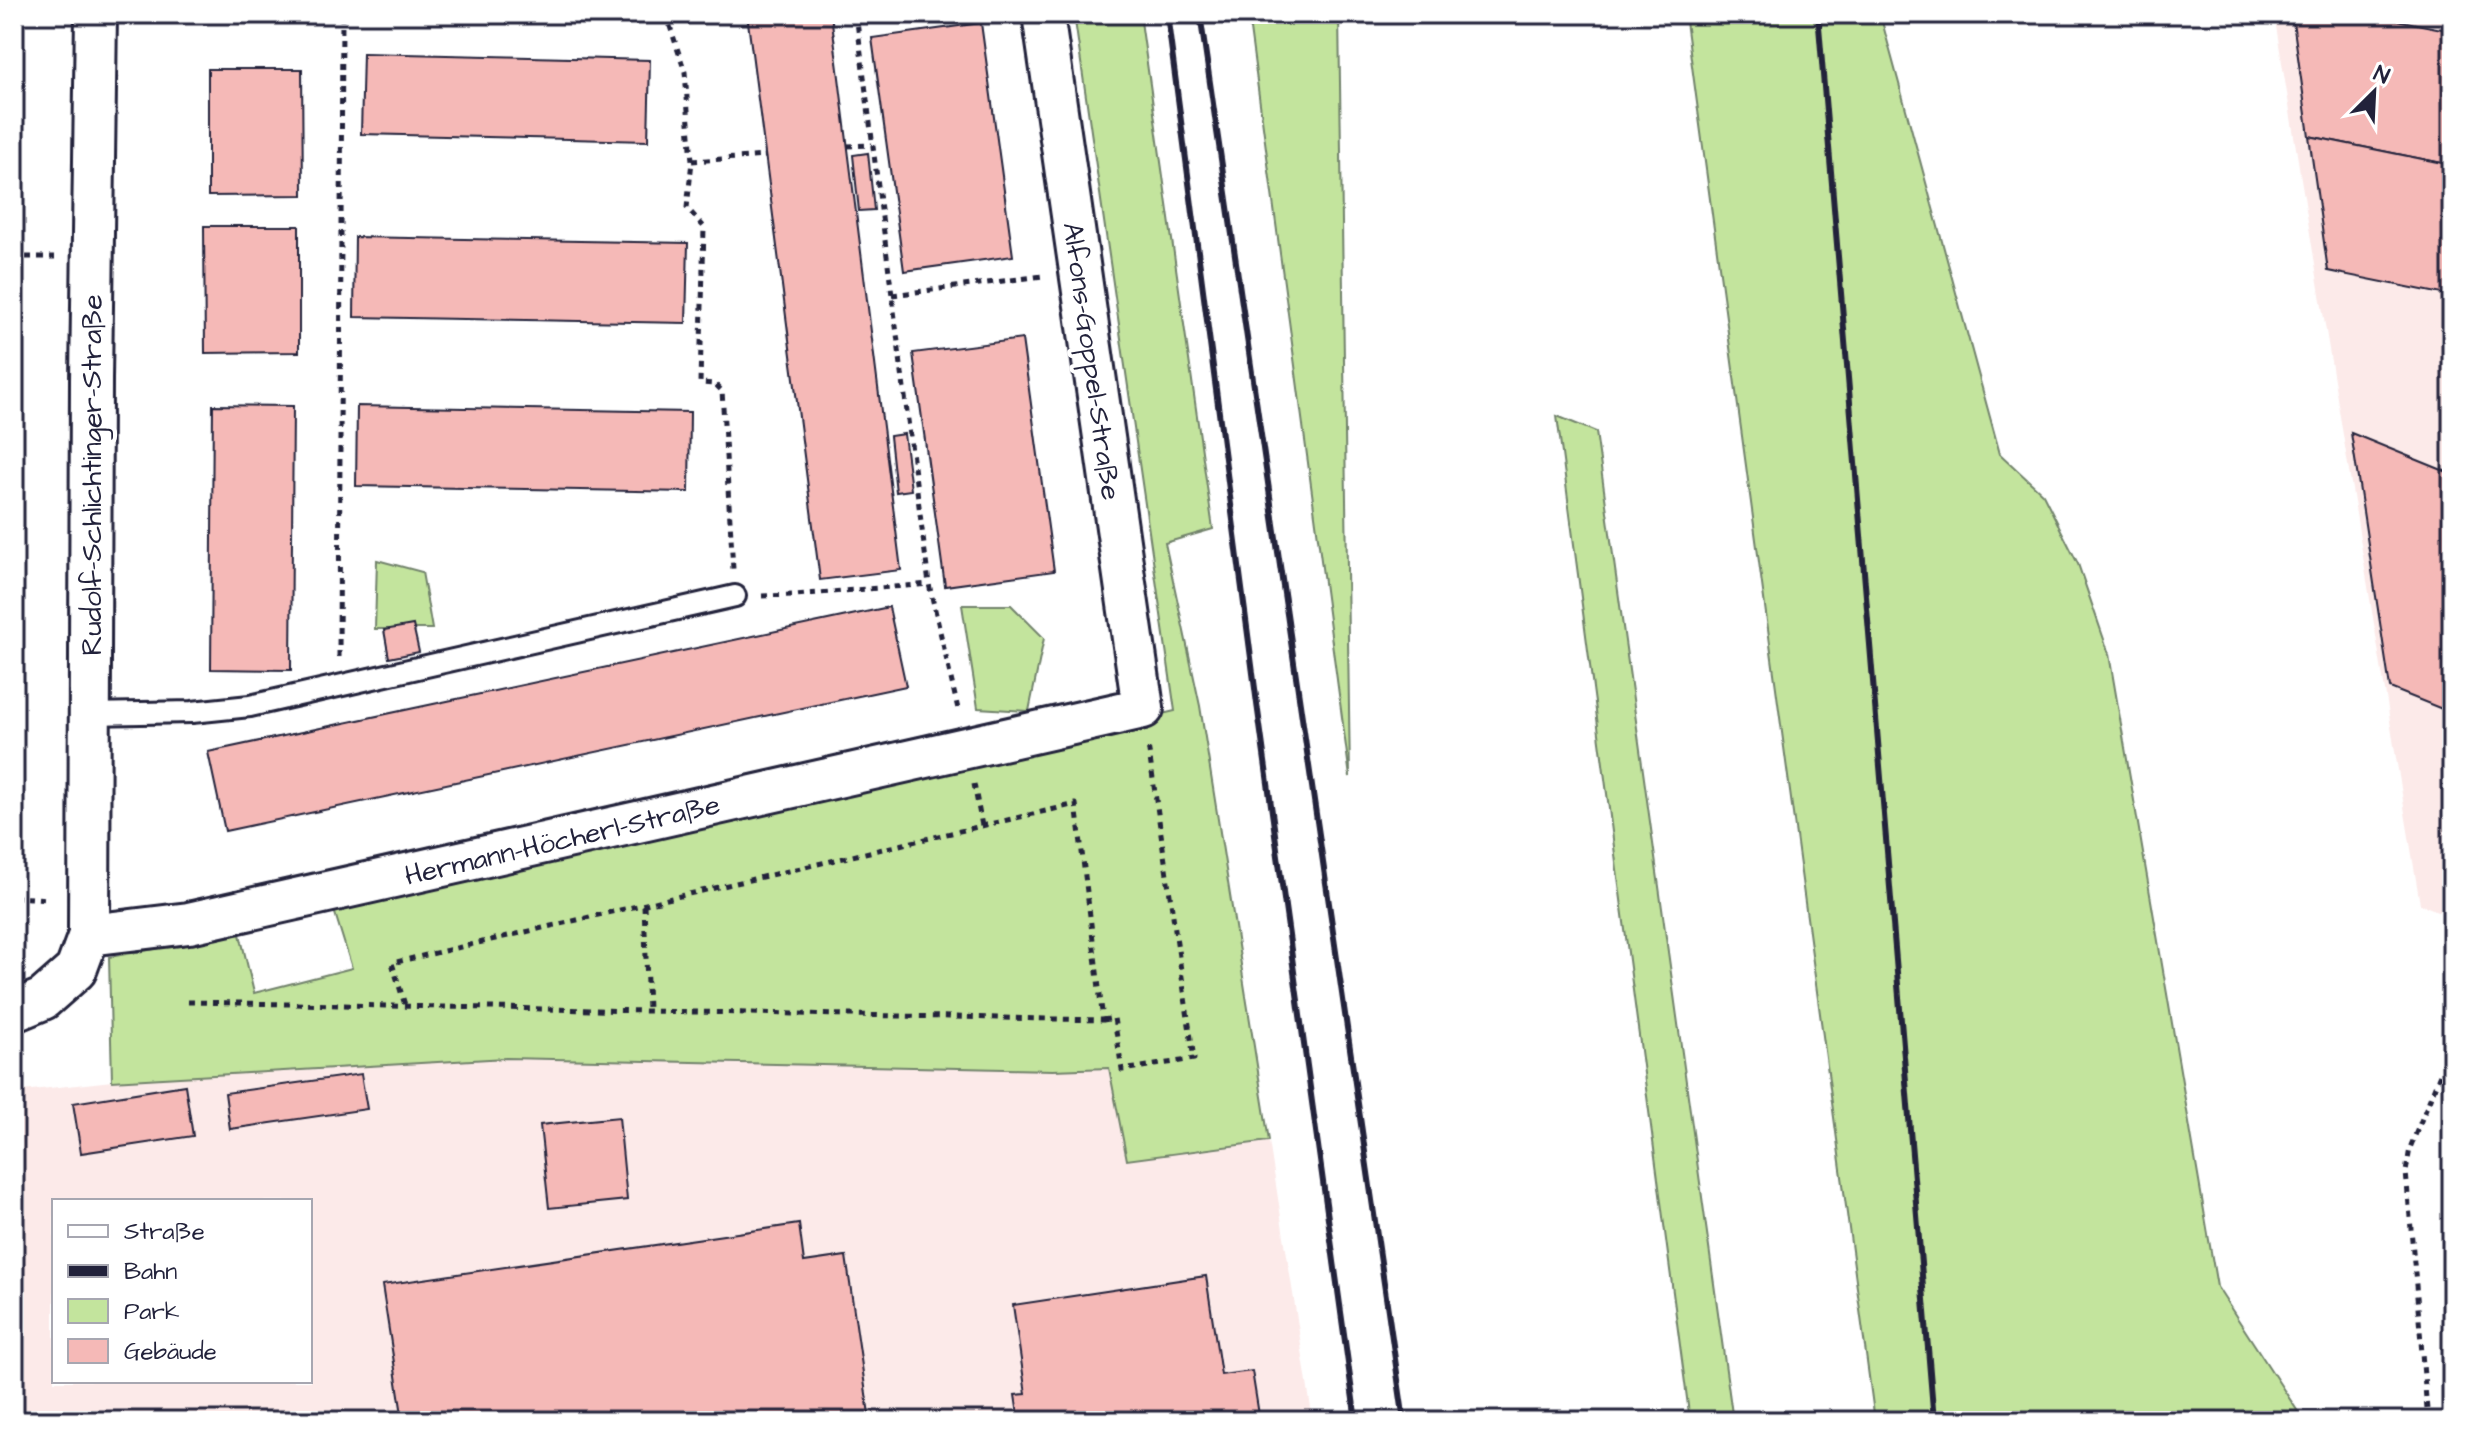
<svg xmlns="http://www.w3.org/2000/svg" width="2466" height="1435" viewBox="0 0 2466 1435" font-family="'Architects Daughter',sans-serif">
  <rect width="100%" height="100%" fill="#fff"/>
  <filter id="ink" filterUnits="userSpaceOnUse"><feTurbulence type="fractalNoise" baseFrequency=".0125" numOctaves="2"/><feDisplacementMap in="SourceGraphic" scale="16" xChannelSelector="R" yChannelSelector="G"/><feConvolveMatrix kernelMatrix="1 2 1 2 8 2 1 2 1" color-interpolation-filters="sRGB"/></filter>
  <g filter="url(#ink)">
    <!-- built -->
    <g fill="#fceae9" fill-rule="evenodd">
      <polygon points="2274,14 2452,14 2452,917 2420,904"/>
      <path d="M506,1058L1053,1070L1110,1068L1127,1160L1269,1141L1313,1421H14V1092L112,1081ZM54,1201H310V1381H54Z"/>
    </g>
    <!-- green -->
    <g fill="#c3e49d" stroke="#72836c" stroke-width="2">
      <polygon points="1074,14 1140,14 1213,529 1165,543 1200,706 1269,1141 1127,1160 1109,1068 1053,1070 506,1058 112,1081 109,957 240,934 254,993 352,968 334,910 1175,711"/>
      <polygon points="1248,14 1339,14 1350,777"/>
      <polygon points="1685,14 1880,14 2000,454 2043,494 2078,564 2109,654 2217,1287 2304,1421 1875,1421"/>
      <polygon points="1557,416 1596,432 1733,1421 1690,1421"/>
      <polygon points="377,560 422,572 432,629 375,629"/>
      <polygon points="962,605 1011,605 1044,638 1029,711 978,708"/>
    </g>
    <!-- building -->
    <g fill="#f5b9b7" stroke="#22223b" stroke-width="2">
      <polygon points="14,14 22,14 17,875 14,875"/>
      <polygon points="747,14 831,14 901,570 820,580"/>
      <polygon points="2292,14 2366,14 2452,31 2452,165 2309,136"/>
      <polygon points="981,23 1013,256 904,271 872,38"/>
      <polygon points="363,53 650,60 648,141 361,134"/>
      <polygon points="208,69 302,69 303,195 208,196"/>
      <polygon points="2309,136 2452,165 2452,296 2328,271"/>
      <polygon points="868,153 874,210 859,211 853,155"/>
      <polygon points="204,226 299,226 299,352 205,353"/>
      <polygon points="355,237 688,243 686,323 354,317"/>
      <polygon points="1022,339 1054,571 945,586 913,353"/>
      <polygon points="213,405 293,406 291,670 211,669"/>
      <polygon points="357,406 690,412 689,492 356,486"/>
      <polygon points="2351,433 2452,474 2452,713 2390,688"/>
      <polygon points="904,434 911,490 896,492 890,436"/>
      <polygon points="889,607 906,686 225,831 208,752"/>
      <polygon points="413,625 419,652 389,658 384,630"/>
      <polygon points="361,1074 367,1109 230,1129 225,1093"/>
      <polygon points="185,1085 193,1136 81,1153 73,1103"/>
      <polygon points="619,1117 627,1200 549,1208 540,1125"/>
      <polygon points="799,1224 804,1262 846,1256 870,1421 551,1421 550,1417 527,1421 403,1421 382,1285"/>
      <polygon points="1206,1276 1221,1375 1252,1371 1260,1421 1019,1421 1015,1395 1026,1394 1013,1305"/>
    </g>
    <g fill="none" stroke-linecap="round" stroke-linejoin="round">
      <!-- service casing -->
      <g stroke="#22223b" stroke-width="26">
        <polyline id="service" points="90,714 192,712 250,706 735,596"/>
      </g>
      <!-- minor casing -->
      <g stroke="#22223b" stroke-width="46">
        <g id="minor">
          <polyline points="89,935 189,923 1143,708 1043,14"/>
          <polyline points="14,1011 43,999 76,970 89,935 91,380 96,14"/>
        </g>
      </g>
      <!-- path -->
      <g stroke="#22223b" stroke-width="5" stroke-dasharray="6 6" stroke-linecap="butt">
        <polyline points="666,14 685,72 692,161 687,208 704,227 700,383 715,384 722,391 733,569"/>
        <polyline points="856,14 929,584 958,709"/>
        <polyline points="847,146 872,145"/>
        <polyline points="692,161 766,156"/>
        <polyline points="14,257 55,257"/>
        <polyline points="892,295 1042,276"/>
        <polyline points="762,596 794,595 929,584"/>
        <polyline points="339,657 342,14"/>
        <polyline points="974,784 982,826"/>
        <polyline points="14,897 49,899"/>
        <polyline points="644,905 648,1010"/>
        <polyline points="188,1002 1103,1020 1076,804 392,963 405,1005"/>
        <polyline points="1103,1020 1114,1018 1122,1070 1194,1059 1148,745"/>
        <polyline points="2428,1421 2406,1172 2410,1148 2452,1044"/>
      </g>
      <!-- service -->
      <use href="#service" stroke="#fff" stroke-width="20"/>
      <!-- minor -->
      <use href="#minor" stroke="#fff" stroke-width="40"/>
      <!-- rail -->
      <g stroke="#22223b" stroke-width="6">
        <path d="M1167,14C1227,483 1289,953 1356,1421"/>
        <polyline points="1200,14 1404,1421"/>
        <polyline points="1818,14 1934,1421"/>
      </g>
    </g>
  </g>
  <g text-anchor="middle" stroke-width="8" stroke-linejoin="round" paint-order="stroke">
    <!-- street labels -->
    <g font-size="28" fill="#22223b" stroke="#fff">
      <text transform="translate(1093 361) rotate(82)" y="10">Alfons-Goppel-Straße</text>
      <text transform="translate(91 475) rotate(-90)" y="10">Rudolf-Schlichtinger-Straße</text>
      <text transform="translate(562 839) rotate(-13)" y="10">Hermann-Höcherl-Straße</text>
    </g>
  </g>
  <!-- margin -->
  <rect width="2466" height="1435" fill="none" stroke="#fff" stroke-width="48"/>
  <rect x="24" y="24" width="2418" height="1387" fill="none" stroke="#22223b" stroke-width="3" filter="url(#ink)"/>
  <!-- legend -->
  <rect x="52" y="1199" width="260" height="184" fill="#ffffff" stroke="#a7a7b1" stroke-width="2"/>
  <rect x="68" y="1225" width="40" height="12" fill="#ffffff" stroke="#a7a7b1" stroke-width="2"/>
  <text x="124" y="1239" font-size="24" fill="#22223b">Straße</text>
  <rect x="68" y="1265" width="40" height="12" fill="#22223b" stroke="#a7a7b1" stroke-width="2"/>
  <text x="124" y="1279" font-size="24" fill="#22223b">Bahn</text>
  <rect x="68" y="1299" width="40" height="24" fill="#c3e49d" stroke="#a7a7b1" stroke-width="2"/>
  <text x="124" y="1319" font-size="24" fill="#22223b">Park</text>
  <rect x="68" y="1339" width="40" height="24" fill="#f5b9b7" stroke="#a7a7b1" stroke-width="2"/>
  <text x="124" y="1359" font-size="24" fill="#22223b">Gebäude</text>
  <!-- north arrow -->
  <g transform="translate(2374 92) rotate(24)" stroke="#ffffff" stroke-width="6" paint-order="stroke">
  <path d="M0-6L14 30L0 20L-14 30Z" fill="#22223b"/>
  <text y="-12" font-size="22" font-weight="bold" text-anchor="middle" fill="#22223b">N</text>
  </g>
</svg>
